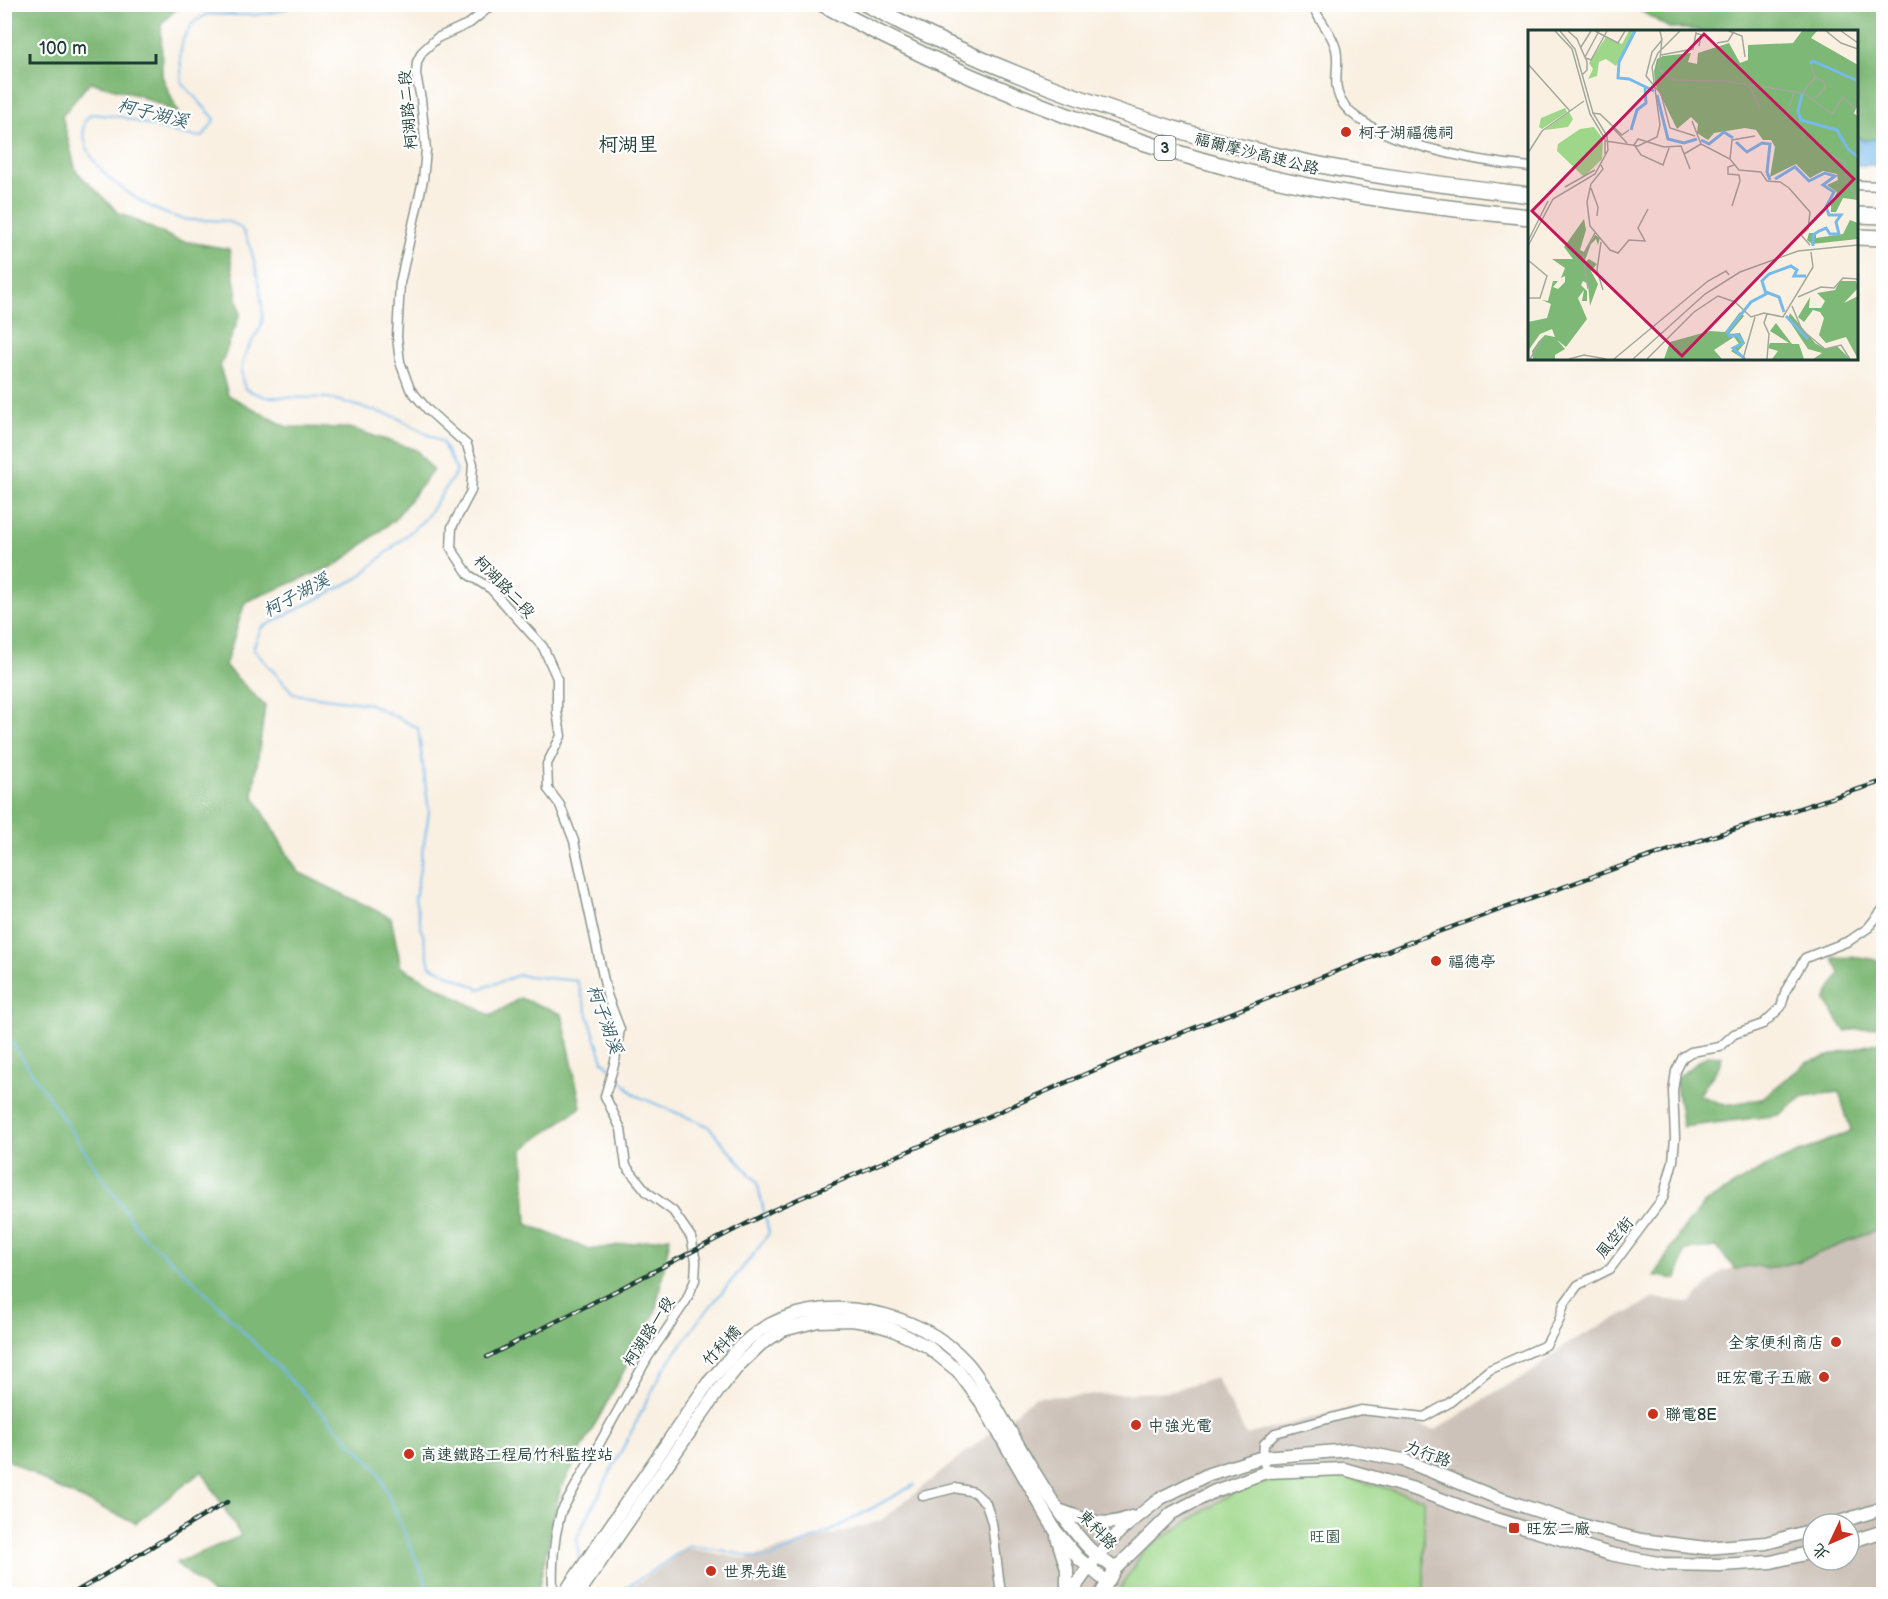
<svg xmlns="http://www.w3.org/2000/svg" width="1888" height="1599" viewBox="0 0 1888 1599" font-family="'Balsamiq Sans','LXGW WenKai TC',sans-serif">
  <rect width="100%" height="100%" fill="#fff"/>
  <filter id="ink" filterUnits="userSpaceOnUse"><feTurbulence type="fractalNoise" baseFrequency=".0167" numOctaves="2"/><feDisplacementMap in="SourceGraphic" scale="12" xChannelSelector="R" yChannelSelector="G"/><feConvolveMatrix kernelMatrix="1 2 1 2 8 2 1 2 1" color-interpolation-filters="sRGB"/></filter>
  <filter id="wash" filterUnits="userSpaceOnUse"><feTurbulence type="fractalNoise" baseFrequency=".008" numOctaves="4" result="noise"/><feDisplacementMap in="SourceGraphic" scale="24" xChannelSelector="R" yChannelSelector="G"/><feGaussianBlur stdDeviation="1.35" result="paint"/><feColorMatrix in="noise" values="0 0 0 0 0 0 0 0 0 0 0 0 0 0 0 0 0 1.4 0 .05"/><feComposite in="paint" operator="in"/></filter>
  <g filter="url(#wash)">
    <rect width="100%" height="100%" fill="#f9f0e2"/>
    <!-- industrial -->
    <path fill="#ccc2b9" fill-rule="evenodd" d="M1879,1229L1883,1230V1594H623L687,1548L746,1559L880,1521L1035,1397L1166,1392L1216,1377L1246,1435L1351,1408L1436,1430L1507,1385L1532,1372L1568,1343L1655,1298L1690,1303L1722,1271L1758,1266L1766,1269L1797,1262ZM1813,1524H1849V1560H1813Z"/>
    <!-- green -->
    <polygon fill="#9ed78a" stroke="#5e8a5f" stroke-width="1.5" points="1345,1477 1424,1499 1424,1594 1117,1594 1144,1550 1232,1493 1272,1481"/>
    <!-- forest -->
    <g fill="#7eb876" stroke="#4e7a55" stroke-width="1.5">
      <polygon points="5,4 180,5 161,24 162,76 178,113 140,96 90,82 62,116 76,171 119,213 177,240 229,249 240,314 220,367 228,395 287,427 350,428 416,450 433,470 394,520 338,564 245,602 225,666 265,706 253,795 298,872 391,918 401,967 491,1016 520,998 562,1014 581,1107 523,1149 527,1224 589,1250 670,1237 655,1313 560,1490 537,1594 213,1594 176,1563 241,1536 202,1471 136,1523 59,1489 5,1458"/>
      <polygon points="1631,5 1883,5 1883,146 1874,148 1857,136 1856,32 1701,32 1699,30 1669,28"/>
      <polygon points="1858,957 1883,961 1883,1026 1845,1031 1825,1000 1840,973 1832,958"/>
      <polygon points="1883,1041 1883,1230 1879,1229 1797,1262 1766,1269 1758,1266 1735,1269 1717,1247 1685,1250 1677,1279 1655,1276 1680,1233 1705,1203 1763,1168 1851,1131 1839,1092 1804,1096 1779,1115 1683,1127 1675,1079 1708,1055 1721,1056 1719,1066 1699,1095 1725,1105 1761,1099 1808,1062"/>
    </g>
    <!-- water -->
    <polygon fill="#76baec" stroke="#4a7c90" stroke-width="1.5" points="1856,136 1864,141 1883,137 1883,165 1857,165"/>
    <g fill="none" stroke-linecap="round" stroke-linejoin="round">
      <!-- stream -->
      <g stroke="#76baec" stroke-width="2">
        <path d="M296,4C274,18 233,15 207,14L193,23L183,39L180,55L182,83L215,119L203,137L182,135L122,117L90,114C80,125 83,134 87,147C98,179 152,212 183,219C201,223 222,216 238,226C252,234 265,305 262,322C262,327 257,333 254,338C244,355 237,369 245,389L265,397L329,398L396,417L442,442L457,471L425,519L358,578L261,628L253,649L294,694L370,704L418,728L429,812L415,899L430,966L480,989L519,975L577,981L603,1061L610,1068"/>
        <polyline points="4,1031 140,1233 193,1280 377,1469 431,1594"/>
        <polyline points="579,1563 577,1537 662,1372 698,1321 754,1254 769,1233 757,1182 708,1126 635,1095 614,1073"/>
        <polyline points="617,1594 689,1546 719,1550 758,1558 771,1558 829,1532 914,1485"/>
      </g>
    </g>
  </g>
  <g filter="url(#ink)">
    <g fill="none" stroke-linecap="round" stroke-linejoin="round">
      <!-- street casing -->
      <g stroke="#8c968b" stroke-width="11">
        <g id="street">
          <path d="M493,4L470,23L437,38L422,52L417,62L416,75L421,99L426,150L423,180L400,283L397,337L400,362L410,389L428,410L467,445L473,464L471,491L452,527L451,548L469,575L491,589L543,647L557,678V712L561,736L547,764L548,789L560,805L574,841L607,995L620,1029L615,1061L605,1096L621,1129L626,1166L647,1192L673,1211L691,1237L696,1261L695,1280L686,1301L648,1357L561,1512C553,1540 552,1565 553,1594"/>
          <path d="M1312,4C1318,20 1332,32 1336,49C1340,65 1332,82 1340,99C1363,143 1483,162 1530,167"/>
          <polyline points="1856,185 1884,186"/>
          <polyline points="1266,1472 1263,1457 1264,1444 1275,1433 1361,1410 1424,1417 1449,1403 1489,1370 1546,1345 1559,1321 1564,1304 1578,1285 1610,1269 1663,1198 1673,1161 1675,1138 1673,1091 1676,1071 1683,1057 1691,1052 1720,1047 1734,1034 1763,1024 1781,1007 1786,990 1805,958 1849,941 1868,928 1884,908"/>
          <polyline points="923,1496 955,1488 974,1492 986,1503 992,1523 1001,1594"/>
        </g>
      </g>
      <!-- secondary casing -->
      <g stroke="#8c968b" stroke-width="15">
        <g id="secondary">
          <path d="M1059,1510C1085,1520 1103,1529 1131,1517"/>
          <polyline points="1833,1524 1884,1508"/>
          <polyline points="1057,1537 1067,1569 1067,1594"/>
          <polyline points="1849,1542 1884,1531"/>
          <path d="M564,1594L708,1383C724,1366 739,1344 759,1331C820,1290 919,1309 967,1363C982,1380 993,1402 1004,1421C1030,1464 1053,1509 1087,1546C1095,1555 1106,1561 1115,1569"/>
          <polyline points="578,1594 718,1391 739,1365 761,1344 783,1330 818,1321 852,1320 871,1323 891,1329 927,1346 958,1371 981,1402 1055,1530 1079,1559 1107,1582"/>
          <polyline points="1075,1594 1077,1584 1098,1555 1121,1530 1161,1498 1209,1474 1263,1457 1350,1450 1403,1460 1495,1497 1588,1527 1641,1540 1706,1548 1766,1543 1813,1530"/>
          <polyline points="1101,1594 1115,1569 1172,1513 1215,1491 1266,1472 1344,1469 1414,1489 1486,1516 1610,1554 1663,1564 1720,1565 1771,1562 1813,1552"/>
        </g>
      </g>
      <!-- highway casing -->
      <g stroke="#8c968b" stroke-width="18">
        <g id="highway">
          <path d="M823,4C952,74 1089,130 1230,168C1329,194 1429,207 1530,217"/>
          <path d="M866,4C994,72 1142,126 1283,157C1364,176 1447,185 1530,195"/>
          <polyline points="1856,215 1884,216"/>
          <polyline points="1856,237 1884,238"/>
        </g>
      </g>
      <!-- street -->
      <use href="#street" stroke="#fff" stroke-width="8"/>
      <!-- secondary -->
      <use href="#secondary" stroke="#fff" stroke-width="12"/>
      <!-- highway -->
      <use href="#highway" stroke="#fff" stroke-width="15"/>
      <!-- rail casing -->
      <g stroke="#1f3d34" stroke-width="4.5">
        <g id="rail">
          <polyline points="487,1357 773,1210 1166,1039 1410,942 1630,863 1884,781"/>
          <polyline points="72,1594 227,1502"/>
        </g>
      </g>
      <!-- rail -->
      <use href="#rail" stroke="#fff" stroke-width="2" stroke-dasharray="7" stroke-linecap="butt"/>
    </g>
  </g>
  <!-- markers -->
  <g fill="#c8321e" stroke="#fff" stroke-width="2">
    <circle cx="1346" cy="132" r="6"/>
    <circle cx="1436" cy="961" r="6"/>
    <circle cx="1836" cy="1342" r="6"/>
    <circle cx="1824" cy="1377" r="6"/>
    <circle cx="1653" cy="1414" r="6"/>
    <circle cx="1136" cy="1425" r="6"/>
    <circle cx="409" cy="1454" r="6"/>
    <rect x="1508" y="1522" width="12" height="12" rx="3"/>
    <circle cx="711" cy="1571" r="6"/>
  </g>
  <g text-anchor="middle" stroke-width="4.5" stroke-linejoin="round" paint-order="stroke">
    <!-- shield labels -->
    <rect fill="#fff" stroke="#627771" stroke-width="1.5" x="1154.5" y="136" width="21" height="24" rx="4.5"/>
    <g font-size="15" font-weight="bold" fill="#1f3d34">
      <text x="1165" y="153">3</text>
    </g>
    <!-- street labels -->
    <g font-size="16" fill="#1f3d34" stroke="#fff">
      <text transform="translate(407 110) rotate(-95)" y="6">柯湖路二段</text>
      <text transform="translate(1257 153) rotate(14)" y="6">福爾摩沙高速公路</text>
      <text transform="translate(505 586) rotate(46)" y="6">柯湖路二段</text>
      <text transform="translate(1614 1237) rotate(-50)" y="6">風空街</text>
      <text transform="translate(648 1331) rotate(-57)" y="6">柯湖路一段</text>
      <text transform="translate(721 1345) rotate(-47)" y="6">竹科橋</text>
      <text transform="translate(1428 1453) rotate(20)" y="6">力行路</text>
      <text transform="translate(1098 1529) rotate(46)" y="6">東科路</text>
    </g>
    <!-- poi labels -->
    <g font-size="16" fill="#1f3d34" stroke="#fff" text-anchor="start">
      <text x="1358" y="138">柯子湖福德祠</text>
      <text x="1448" y="967">福德亭</text>
      <text x="1824" y="1348" text-anchor="end">全家便利商店</text>
      <text x="1812" y="1383" text-anchor="end">旺宏電子五廠</text>
      <text x="1665" y="1420">聯電8E</text>
      <text x="1148" y="1431">中強光電</text>
      <text x="421" y="1460">高速鐵路工程局竹科監控站</text>
      <text x="1526" y="1534">旺宏二廠</text>
      <text x="723" y="1577">世界先進</text>
    </g>
    <!-- park labels -->
    <g font-size="16" fill="#3f644a" stroke="#fff">
      <text x="1325" y="1542">旺園</text>
    </g>
    <!-- water labels -->
    <g font-size="18" font-style="italic" fill="#39626b" stroke="#fff">
      <text transform="translate(153 113) rotate(14)" y="6">柯子湖溪</text>
      <text transform="translate(296 595) rotate(-28)" y="6">柯子湖溪</text>
      <text transform="translate(605 1019) rotate(70)" y="6">柯子湖溪</text>
    </g>
    <!-- quarter labels -->
    <g font-size="20" fill="#1f3d34" stroke="#fff">
      <text x="628" y="151">柯湖里</text>
    </g>
  </g>
  <!-- overview -->
  <g transform="translate(1528 30)">
    <rect width="330" height="330" fill="#f9f0e2"/>
    <path d="M101,1H106L88,36L78,29L71,32L69,46L60,49L65,39L61,33L78,7L94,14ZM37,78L39,82L14,99L11,97L13,88ZM41,82L45,89L40,97L17,100ZM66,97L75,109L74,129L56,147L29,121L30,114L52,99Z" fill="#9ed78a"/>
    <path d="M274,1H289L283,8L330,35V74L326,83L330,87V170L315,168L308,182H303V175L309,162L299,155L310,150L309,144L295,141L282,148L268,134L242,147L247,117L243,110H235L228,100L217,98L186,103L180,110L169,103L170,94L163,87L149,99L127,54L126,41L129,29L135,26L163,23L160,32L169,34L170,23L201,13L212,33L220,30V15L265,13ZM56,189L58,200L52,220L56,222L67,205L72,208L70,215L68,209L63,214L56,233L61,229L69,234L63,241L70,254L62,276L60,254L55,251L53,255L59,261V271H54L56,260L50,268L59,289L38,317L29,310L37,319L27,325V329H5L4,321L11,311L17,305L27,307L24,299L12,304L0,321V292L19,288L23,274L14,270L20,271L25,251H30L25,257L30,259L37,252V246L33,248L37,238L24,229H45L36,217ZM322,190L330,193V209L284,214L279,210L281,203H288V208L315,204ZM312,251H328L330,258L316,273L330,266V329L318,307L298,313L291,305L296,288L292,282L285,280L276,292L270,287L282,267L281,278H293L297,271L289,263L307,260ZM212,282L216,286L201,304L212,303L217,313L210,321L214,328L203,321L211,314L206,307L186,320L194,329H136L142,312L182,301L197,302ZM262,283L287,313L297,319L309,316L322,329H285L294,323L280,319L260,289ZM248,293L264,314H271L276,329H244L250,321L240,318L242,313H261L242,301Z" fill="#7eb876"/>
    <path fill="none" stroke="#76baec" stroke-width="3" d="M107,1L91,32L90,48L101,49L126,61M282,34L285,31L330,51M274,64L270,81L273,90L309,100L320,119L330,127M129,65L140,109L156,113L169,109M103,100L109,80L118,73L117,56M173,110L181,114L196,102L205,108M208,112L219,122L234,113L242,114L239,142L242,150M247,149L267,137L281,151L297,143L307,146L295,155L306,162L298,177L301,185H313L308,192L311,204H302L298,198L291,201L285,205V216M238,262L251,267L256,282M258,286L280,309M217,329L205,318L215,313L210,305L202,306L199,302L223,272L238,264L234,251L241,244L263,236L269,240L266,246H278"/>
    <path fill="none" stroke="#a2a89c" stroke-width="1.5" d="M27,1L44,19L62,84L77,109V124M40,1L49,9L59,32V40L54,45M67,1L90,13L97,1M132,1L134,10L124,22L118,46L133,64L142,98L167,106M201,1L214,6L217,27M298,1L313,13L330,19M313,1L330,13M134,8L131,40L147,50L197,51L275,63L304,84L315,67L327,78L330,76M189,13L200,11L205,3M53,17L63,1M133,25L165,19L168,3L173,5L171,16M57,27L71,1M58,28L63,30L79,1M0,34L42,81M287,47L296,52L297,58L287,68M221,55L232,79M275,63L287,47L283,36M64,83L72,84L94,105L101,100M257,89L266,62M164,91L173,114L202,129L211,140L233,142L239,151L252,152L261,158L282,182L280,199L273,205L282,215M84,97L99,113M78,111L110,116L129,107L132,95L124,37L130,23L152,1M106,115L110,109L136,117L153,116L162,139M107,116L113,125L135,135L141,118M296,122L317,132L318,148L330,171M0,123L14,101L56,71M156,124L173,114M202,129L204,110L227,106M73,135L75,139L63,154L59,172L62,196L82,220L90,223L101,210L117,211L110,198L120,179M37,157L67,140M63,158L70,177L69,186M204,176L212,151L211,145L200,144V137L206,135M0,211L20,171M73,212L69,240L75,260M0,216L25,169L67,144L80,120L79,106L65,83L47,19L32,1M0,230L19,246L12,268H1M60,259L55,225L67,203M270,267L293,257L306,258L315,248L330,249M264,276L274,300L297,319L313,315L322,329M2,329L14,309M41,329L56,325L78,329M86,329L180,251L198,241L201,245M105,329L177,264L212,242L270,221L330,215M119,329L166,282L190,266L207,272L223,287L236,283L255,287L285,237L283,222M215,329L227,287M239,329L241,304L236,293L239,284"/>
    <path fill="#c2185b" fill-opacity="0.15" stroke="#c2185b" stroke-width="3" d="M176,4L326,149L154,326L4,181Z"/>
    <rect width="330" height="330" fill="none" stroke="#1f3d34" stroke-width="3"/>
  </g>
  <!-- margin -->
  <rect width="1888" height="1599" fill="none" stroke="#fff" stroke-width="24"/>
  <!-- north arrow -->
  <g transform="translate(1831 1542) rotate(226)"><circle r="28" fill="#ffffff" stroke="#a5b1ae" stroke-width="1.5"/>
  <path d="M0-4.5L10 22L0 15L-10 22Z" fill="#c8321e"/>
  <text y="-9" font-size="16" font-weight="bold" text-anchor="middle" fill="#1f3d34">北</text>
  </g>
  <!-- scale -->
  <path d="M30 54v9h126v-9" fill="none" stroke="#1f3d34" stroke-width="3"/>
  <text x="39" y="54" font-size="18" fill="#1f3d34" stroke="#ffffff" stroke-width="4.5" paint-order="stroke">100 m</text>
</svg>
